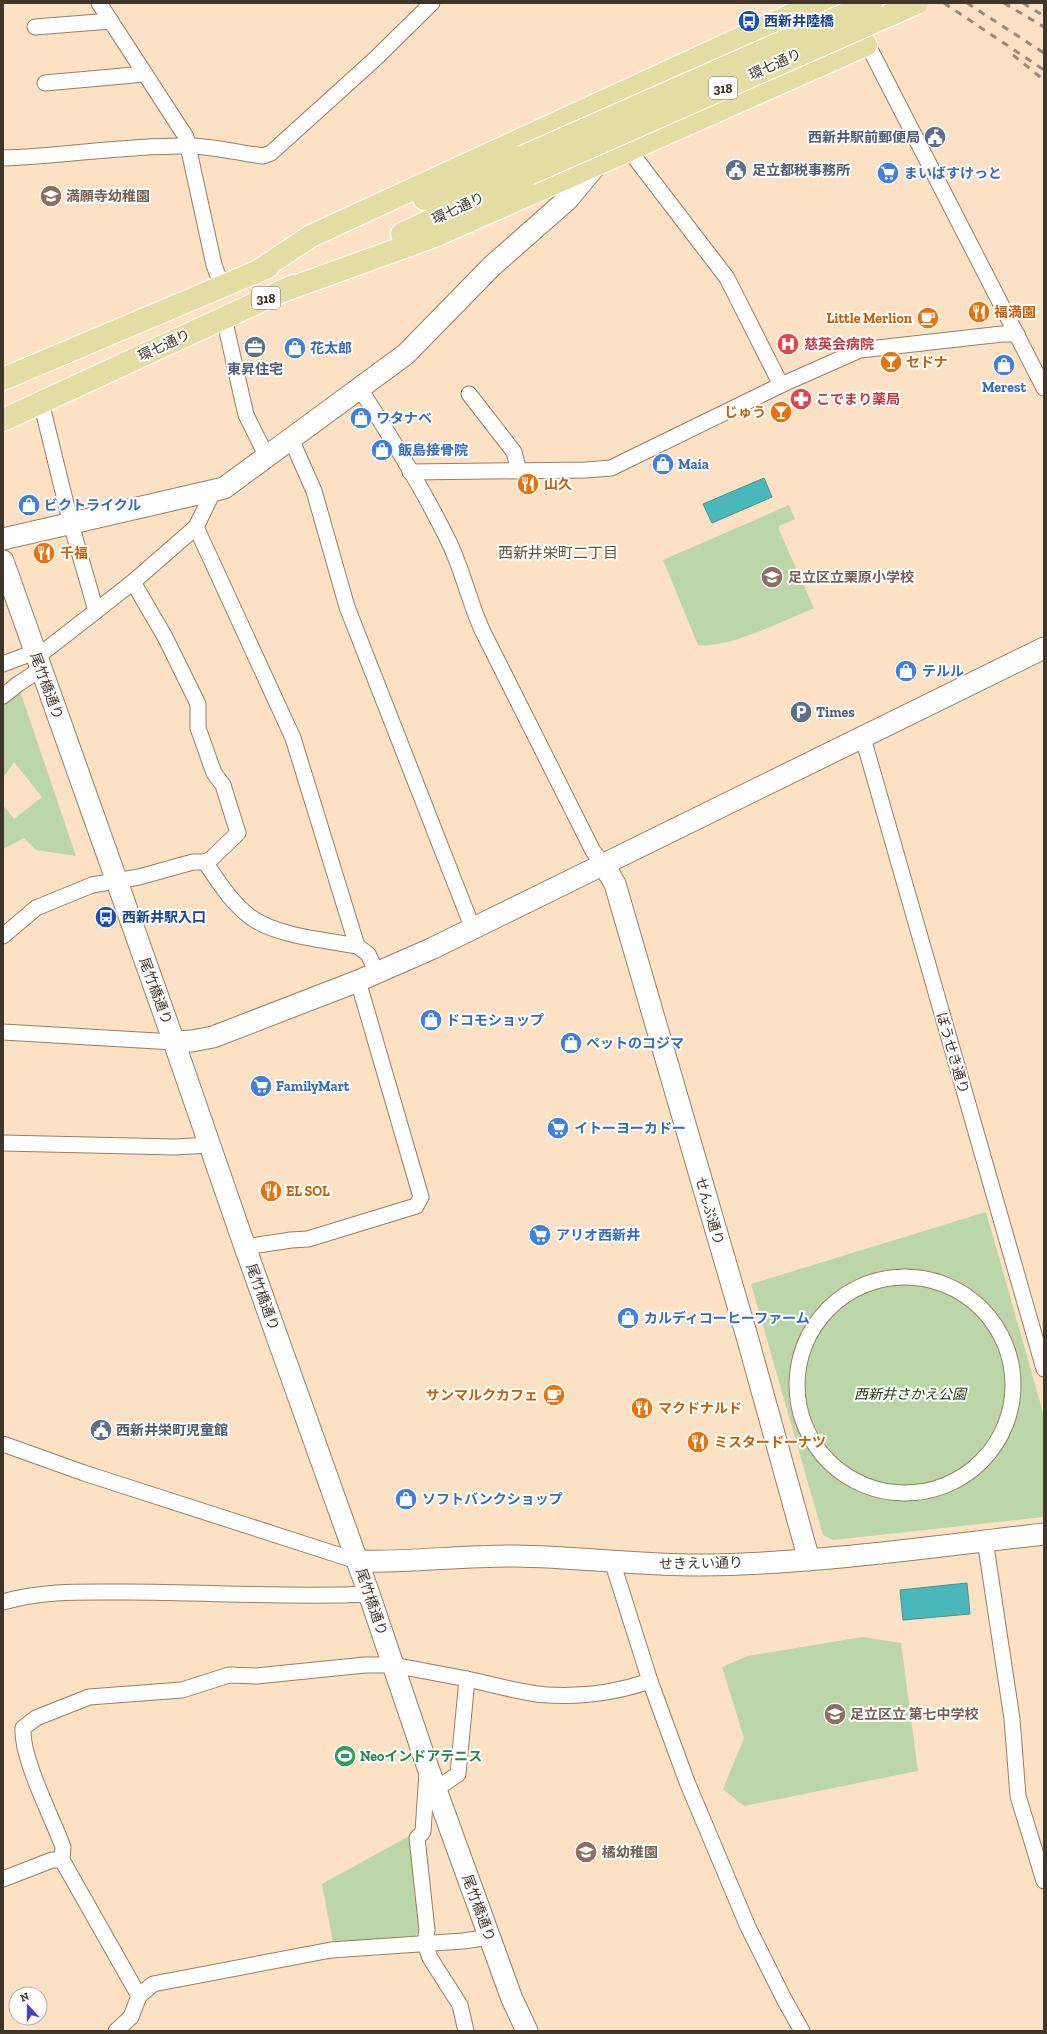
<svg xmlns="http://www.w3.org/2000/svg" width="1047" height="2034" viewBox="0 0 1047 2034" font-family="'Zilla Slab','Noto Sans JP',serif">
  <rect width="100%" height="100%" fill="#fde1c4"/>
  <!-- green -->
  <g fill="#bbd6a9">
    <path d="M789,505L795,519L779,526V530L814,608C785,620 728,649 698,645L663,560Z"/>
    <polygon points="20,691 76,856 36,850 24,838 3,849 3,805 14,819 42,797 14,762 3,778 3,705"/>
    <polygon points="986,1212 1044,1416 1044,1517 833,1540 823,1535 751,1284"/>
    <polygon points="862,1637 901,1643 918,1771 744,1806 723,1789 744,1738 722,1667 748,1656"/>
    <polygon points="411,1835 421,1931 412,1938 333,1943 322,1884"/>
  </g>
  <!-- water -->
  <g fill="#4ab8bb" stroke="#47918f">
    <polygon points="764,478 772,497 712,523 703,504"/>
    <polygon points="967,1583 970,1614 903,1620 900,1590"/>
  </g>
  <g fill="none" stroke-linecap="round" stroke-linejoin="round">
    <!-- street casing -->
    <g stroke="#977e63" stroke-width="17">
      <g id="street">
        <polyline points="99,3 186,137 214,265 222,286"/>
        <polyline points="35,27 111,21"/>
        <polyline points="866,45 872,53 1044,388"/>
        <polyline points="45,83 145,74"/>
        <polyline points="629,150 727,278 781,385"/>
        <path d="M3,158C65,156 126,145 188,146C212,146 239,153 263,156L271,153L375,59L432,3"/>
        <polyline points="224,318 246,415 267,457"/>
        <path d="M360,389C391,437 422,487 447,538C462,567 469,602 483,632L593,851L604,865"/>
        <polyline points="469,394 514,452 519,471"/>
        <polyline points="41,402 71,524 96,611 133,582 196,527 213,492"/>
        <polyline points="291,439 314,491 347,607 473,929"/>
        <polyline points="410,472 586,470 611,468 781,385 860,350 1002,334 1017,334"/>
        <polyline points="196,527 293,738 357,946 368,954 377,973"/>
        <polyline points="37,657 96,611"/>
        <polyline points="3,664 35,652"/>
        <polyline points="3,696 18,684 41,669"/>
        <polyline points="863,738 1044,1369"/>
        <path d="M205,862C218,881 232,904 252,918C277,936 326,940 357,946"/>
        <polyline points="3,936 36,908 92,885 139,877 193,862 205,862 211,859 238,833 223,785 214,773 198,728 198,704 165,637 133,582"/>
        <polyline points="3,1032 174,1042"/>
        <polyline points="3,1143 175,1147 210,1145"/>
        <polyline points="245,1247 291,1240 308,1239 416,1206 421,1197 358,981"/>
        <circle cx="905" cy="1385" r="108"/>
        <polyline points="3,1444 84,1473 357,1561"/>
        <polyline points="985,1540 1012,1719 1018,1796 1044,1881"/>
        <polyline points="612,1561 650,1681 687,1782 748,1927 784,1999 802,2031"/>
        <path d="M3,1602C43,1590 85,1592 126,1592C207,1592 289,1598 369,1594"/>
        <polyline points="427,1772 423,1832 417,1838 427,1930 425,1943 430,1958 460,2005 466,2031"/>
        <path d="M436,1789L458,1774L467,1679C491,1684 524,1694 548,1695C582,1697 618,1692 650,1681"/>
        <polyline points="62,1860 139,1996 131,2017 116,2031"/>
        <path d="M3,1879L52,1860H62L63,1847C52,1817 21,1758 23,1728L36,1718L89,1697L182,1690L229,1675L256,1676L365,1665H393L467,1679"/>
        <polyline points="139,1996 153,1984 331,1950 463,1941 490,1937"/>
      </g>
    </g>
    <!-- secondary casing -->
    <g stroke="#977e63" stroke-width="23">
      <g id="secondary">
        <polyline points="3,539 224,488 406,354 492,266 568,199 598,163"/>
        <polyline points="3,561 174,1042 245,1247 369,1594 427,1765 512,1999 527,2031"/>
        <polyline points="604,865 615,884 748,1340 809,1560"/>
        <polyline points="174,1042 192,1041 213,1037 358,981 431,949 1044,648"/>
        <path d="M357,1561C411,1563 463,1555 516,1556C578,1557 638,1565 700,1565C815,1564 930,1547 1044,1534"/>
      </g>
    </g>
    <!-- primary casing -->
    <g stroke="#fff" stroke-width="24">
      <g id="primary">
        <polyline points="424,199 522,157"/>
        <polyline points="402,234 529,174"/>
        <polyline points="255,273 311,236 817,3"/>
        <polyline points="280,292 435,236 866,45 833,3"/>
        <polyline points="3,379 268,267"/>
        <polyline points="3,420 293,286"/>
      </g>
    </g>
    <!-- street -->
    <use href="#street" stroke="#fff" stroke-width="15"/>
    <!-- secondary -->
    <use href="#secondary" stroke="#fff" stroke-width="21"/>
    <!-- primary -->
    <use href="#primary" stroke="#e3dda3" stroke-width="22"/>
    <!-- rail -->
    <g stroke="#9d8a75" stroke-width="3" stroke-dasharray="7 7" stroke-linecap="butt">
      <polyline points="944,3 1044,70"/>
      <polyline points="967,3 1044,53"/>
      <polyline points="1004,3 1044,27"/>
      <polyline points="1023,3 1044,16"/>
      <polyline points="1013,55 1044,80"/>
    </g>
    <!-- primary-bridge casing -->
    <g stroke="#fff" stroke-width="24" stroke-linecap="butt">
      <g id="primary-bridge">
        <polyline points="522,157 871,3"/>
        <polyline points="529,174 917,3"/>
      </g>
    </g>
    <!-- primary-bridge -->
    <use href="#primary-bridge" stroke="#e3dda3" stroke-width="22"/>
  </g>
  <!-- icons -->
  <defs>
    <g id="bus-disc" transform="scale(1.15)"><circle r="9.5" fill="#1a4fb4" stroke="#fff"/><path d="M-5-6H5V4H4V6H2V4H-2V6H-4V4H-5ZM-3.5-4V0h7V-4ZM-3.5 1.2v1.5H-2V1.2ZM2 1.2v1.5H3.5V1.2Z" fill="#fff"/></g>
    <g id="civic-disc" transform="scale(1.15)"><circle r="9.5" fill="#5c6f8a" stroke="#fff"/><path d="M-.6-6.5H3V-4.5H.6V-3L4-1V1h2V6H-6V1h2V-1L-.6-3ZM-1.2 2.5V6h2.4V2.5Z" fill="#fff"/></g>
    <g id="supermarket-disc" transform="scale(1.15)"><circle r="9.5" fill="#3f7fe0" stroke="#fff"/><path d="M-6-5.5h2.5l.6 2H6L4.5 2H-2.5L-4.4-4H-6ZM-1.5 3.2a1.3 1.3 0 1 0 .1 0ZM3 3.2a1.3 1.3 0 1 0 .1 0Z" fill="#fff"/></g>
    <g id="school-disc" transform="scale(1.15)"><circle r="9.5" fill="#8d6e63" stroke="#fff"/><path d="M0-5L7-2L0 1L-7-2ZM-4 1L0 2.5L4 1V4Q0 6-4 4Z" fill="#fff"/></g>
    <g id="restaurant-disc" transform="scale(1.15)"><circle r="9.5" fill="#e8710a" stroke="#fff"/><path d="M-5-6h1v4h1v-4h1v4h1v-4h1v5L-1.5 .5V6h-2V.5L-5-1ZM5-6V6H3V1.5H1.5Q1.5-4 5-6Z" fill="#fff"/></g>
    <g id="cafe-disc" transform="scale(1.15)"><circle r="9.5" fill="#e8710a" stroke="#fff"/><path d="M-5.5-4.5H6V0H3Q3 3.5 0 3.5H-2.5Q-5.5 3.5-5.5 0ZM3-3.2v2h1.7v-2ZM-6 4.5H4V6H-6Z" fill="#fff"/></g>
    <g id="hospital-disc" transform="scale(1.15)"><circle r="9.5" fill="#e0444e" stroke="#fff"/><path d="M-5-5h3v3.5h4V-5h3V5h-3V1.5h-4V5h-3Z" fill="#fff"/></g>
    <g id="office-disc" transform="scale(1.15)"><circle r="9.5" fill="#5c6f8a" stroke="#fff"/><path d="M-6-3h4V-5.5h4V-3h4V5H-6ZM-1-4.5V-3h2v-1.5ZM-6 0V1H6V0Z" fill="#fff"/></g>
    <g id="shop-disc" transform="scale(1.15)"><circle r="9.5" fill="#3f7fe0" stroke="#fff"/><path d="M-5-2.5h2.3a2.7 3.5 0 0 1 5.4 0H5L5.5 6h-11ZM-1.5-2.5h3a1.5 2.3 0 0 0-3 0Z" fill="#fff"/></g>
    <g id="bar-disc" transform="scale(1.15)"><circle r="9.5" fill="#e8710a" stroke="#fff"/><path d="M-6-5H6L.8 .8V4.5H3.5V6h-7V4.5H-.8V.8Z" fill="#fff"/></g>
    <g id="pharmacy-disc" transform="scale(1.15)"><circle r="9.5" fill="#e0444e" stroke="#fff"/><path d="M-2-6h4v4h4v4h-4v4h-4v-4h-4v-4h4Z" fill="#fff"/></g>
    <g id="parking-disc" transform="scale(1.15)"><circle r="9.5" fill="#5c6f8a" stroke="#fff"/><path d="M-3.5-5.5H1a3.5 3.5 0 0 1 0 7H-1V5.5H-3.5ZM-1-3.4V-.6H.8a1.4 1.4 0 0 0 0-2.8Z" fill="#fff"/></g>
    <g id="stadium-disc" transform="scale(1.15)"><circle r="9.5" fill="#2e9e5b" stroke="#fff"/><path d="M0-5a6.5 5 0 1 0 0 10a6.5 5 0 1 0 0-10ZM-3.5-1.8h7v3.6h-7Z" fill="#fff"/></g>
  </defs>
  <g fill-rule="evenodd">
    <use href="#bus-disc" x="749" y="21"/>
    <use href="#civic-disc" x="935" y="137"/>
    <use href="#civic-disc" x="736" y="170"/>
    <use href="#supermarket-disc" x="888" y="173"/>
    <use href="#school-disc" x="51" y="196"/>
    <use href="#restaurant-disc" x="979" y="312"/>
    <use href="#cafe-disc" x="928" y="318"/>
    <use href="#hospital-disc" x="788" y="344"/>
    <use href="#office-disc" x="255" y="347"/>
    <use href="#shop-disc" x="295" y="348"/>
    <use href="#bar-disc" x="891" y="362"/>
    <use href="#shop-disc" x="1004" y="365"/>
    <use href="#pharmacy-disc" x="801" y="399"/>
    <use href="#bar-disc" x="781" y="412"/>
    <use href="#shop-disc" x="361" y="418"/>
    <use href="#shop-disc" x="382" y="450"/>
    <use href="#shop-disc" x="663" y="464"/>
    <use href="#restaurant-disc" x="528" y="484"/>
    <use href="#shop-disc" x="29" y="505"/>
    <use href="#restaurant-disc" x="44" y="553"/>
    <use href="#school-disc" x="772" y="577"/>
    <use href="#shop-disc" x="906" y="671"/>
    <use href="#parking-disc" x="801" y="712"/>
    <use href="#bus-disc" x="106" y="917"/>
    <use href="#shop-disc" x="431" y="1020"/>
    <use href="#shop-disc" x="571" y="1043"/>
    <use href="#supermarket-disc" x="261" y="1086"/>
    <use href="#supermarket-disc" x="558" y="1128"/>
    <use href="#restaurant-disc" x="271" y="1191"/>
    <use href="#supermarket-disc" x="540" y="1235"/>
    <use href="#shop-disc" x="628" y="1318"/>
    <use href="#cafe-disc" x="554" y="1395"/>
    <use href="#restaurant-disc" x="642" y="1408"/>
    <use href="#civic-disc" x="101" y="1430"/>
    <use href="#restaurant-disc" x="698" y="1442"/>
    <use href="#shop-disc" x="406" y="1499"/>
    <use href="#school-disc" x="835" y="1714"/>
    <use href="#stadium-disc" x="345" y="1756"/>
    <use href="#school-disc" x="586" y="1852"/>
  </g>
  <g text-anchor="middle" stroke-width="4" stroke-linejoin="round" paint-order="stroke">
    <!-- shield labels -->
    <g fill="#fff" stroke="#797269" stroke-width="1">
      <rect x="709" y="77" width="28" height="22" rx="3"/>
      <rect x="252" y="287" width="28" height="22" rx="3"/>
    </g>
    <g font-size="13" font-weight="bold" fill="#403529">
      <text x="723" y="93">318</text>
      <text x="266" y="303">318</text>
    </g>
    <!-- transit labels -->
    <g font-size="14" font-weight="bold" fill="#164399" stroke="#fff" text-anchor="start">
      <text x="764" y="26">西新井陸橋</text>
      <text x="122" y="922">西新井駅入口</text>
    </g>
    <!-- street labels -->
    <g font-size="14" fill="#403529" stroke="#fff">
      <text transform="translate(775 64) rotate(-24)" y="5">環七通り</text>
      <text transform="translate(458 208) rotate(-25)" y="5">環七通り</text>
      <text transform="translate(164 345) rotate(-25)" y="5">環七通り</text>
      <text transform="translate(47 686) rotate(70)" y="5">尾竹橋通り</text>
      <text transform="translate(156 991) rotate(70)" y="5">尾竹橋通り</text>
      <text transform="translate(953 1053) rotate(74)" y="5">ぼうせき通り</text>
      <text transform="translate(710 1211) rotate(74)" y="5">せんぷ通り</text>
      <text transform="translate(263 1297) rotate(70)" y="5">尾竹橋通り</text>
      <text transform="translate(701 1563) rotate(-1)" y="5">せきえい通り</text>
      <text transform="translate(372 1602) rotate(71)" y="5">尾竹橋通り</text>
      <text transform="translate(479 1908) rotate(70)" y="5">尾竹橋通り</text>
    </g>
    <!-- service labels -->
    <g font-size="14" font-weight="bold" fill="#4e5e75" stroke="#fff" text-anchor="start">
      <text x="920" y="142" text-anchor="end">西新井駅前郵便局</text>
      <text x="752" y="175">足立都税事務所</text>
      <text x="255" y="374" text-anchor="middle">東昇住宅</text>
      <text x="816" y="717">Times</text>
      <text x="116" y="1435">西新井栄町児童館</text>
    </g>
    <!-- shop labels -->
    <g font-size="14" font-weight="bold" fill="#366cbe" stroke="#fff" text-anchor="start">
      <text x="904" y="178">まいばすけっと</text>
      <text x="310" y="353">花太郎</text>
      <text x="1004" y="392" text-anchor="middle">Merest</text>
      <text x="376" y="423">ワタナベ</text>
      <text x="398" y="455">飯島接骨院</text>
      <text x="678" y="469">Maia</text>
      <text x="44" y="510">ビクトライクル</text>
      <text x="922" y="676">テルル</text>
      <text x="446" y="1025">ドコモショップ</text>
      <text x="586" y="1048">ペットのコジマ</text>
      <text x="276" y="1091">FamilyMart</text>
      <text x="574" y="1133">イトーヨーカドー</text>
      <text x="556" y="1240">アリオ西新井</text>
      <text x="644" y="1323">カルディコーヒーファーム</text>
      <text x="422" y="1504">ソフトバンクショップ</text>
    </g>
    <!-- education labels -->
    <g font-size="14" font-weight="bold" fill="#785e54" stroke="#fff" text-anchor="start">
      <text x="66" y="201">満願寺幼稚園</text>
      <text x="788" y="582">足立区立栗原小学校</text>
      <text x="850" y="1719">足立区立 第七中学校</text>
      <text x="602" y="1857">橘幼稚園</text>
    </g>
    <!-- food labels -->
    <g font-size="14" font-weight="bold" fill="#c56008" stroke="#fff" text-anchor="start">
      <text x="994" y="317">福満園</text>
      <text x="912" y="323" text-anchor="end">Little Merlion</text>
      <text x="906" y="367">セドナ</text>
      <text x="766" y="417" text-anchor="end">じゅう</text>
      <text x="544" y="489">山久</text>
      <text x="60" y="558">千福</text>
      <text x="286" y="1196">EL SOL</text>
      <text x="538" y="1400" text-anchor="end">サンマルクカフェ</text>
      <text x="658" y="1413">マクドナルド</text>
      <text x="714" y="1447">ミスタードーナツ</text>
    </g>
    <!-- health labels -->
    <g font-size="14" font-weight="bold" fill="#be3a42" stroke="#fff" text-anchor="start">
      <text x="804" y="349">慈英会病院</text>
      <text x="816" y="404">こでまり薬局</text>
    </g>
    <!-- park labels -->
    <g font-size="14" font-style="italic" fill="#1e3506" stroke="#fff">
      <text x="910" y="1399">西新井さかえ公園</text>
    </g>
    <!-- leisure labels -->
    <g font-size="14" font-weight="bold" fill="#27864d" stroke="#fff" text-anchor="start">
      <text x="360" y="1761">Neoインドアテニス</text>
    </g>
    <!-- neighbourhood labels -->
    <g font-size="15" fill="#685138" stroke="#fff">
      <text x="558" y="558">西新井栄町二丁目</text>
    </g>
  </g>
  <!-- border -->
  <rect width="1047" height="2034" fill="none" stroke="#403529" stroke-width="8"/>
  <!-- north arrow -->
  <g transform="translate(28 2006) rotate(339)"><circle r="19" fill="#ffffff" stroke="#b3aea9"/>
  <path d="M0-3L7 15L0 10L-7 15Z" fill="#4941b7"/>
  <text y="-6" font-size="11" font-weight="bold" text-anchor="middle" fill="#403529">N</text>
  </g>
</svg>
